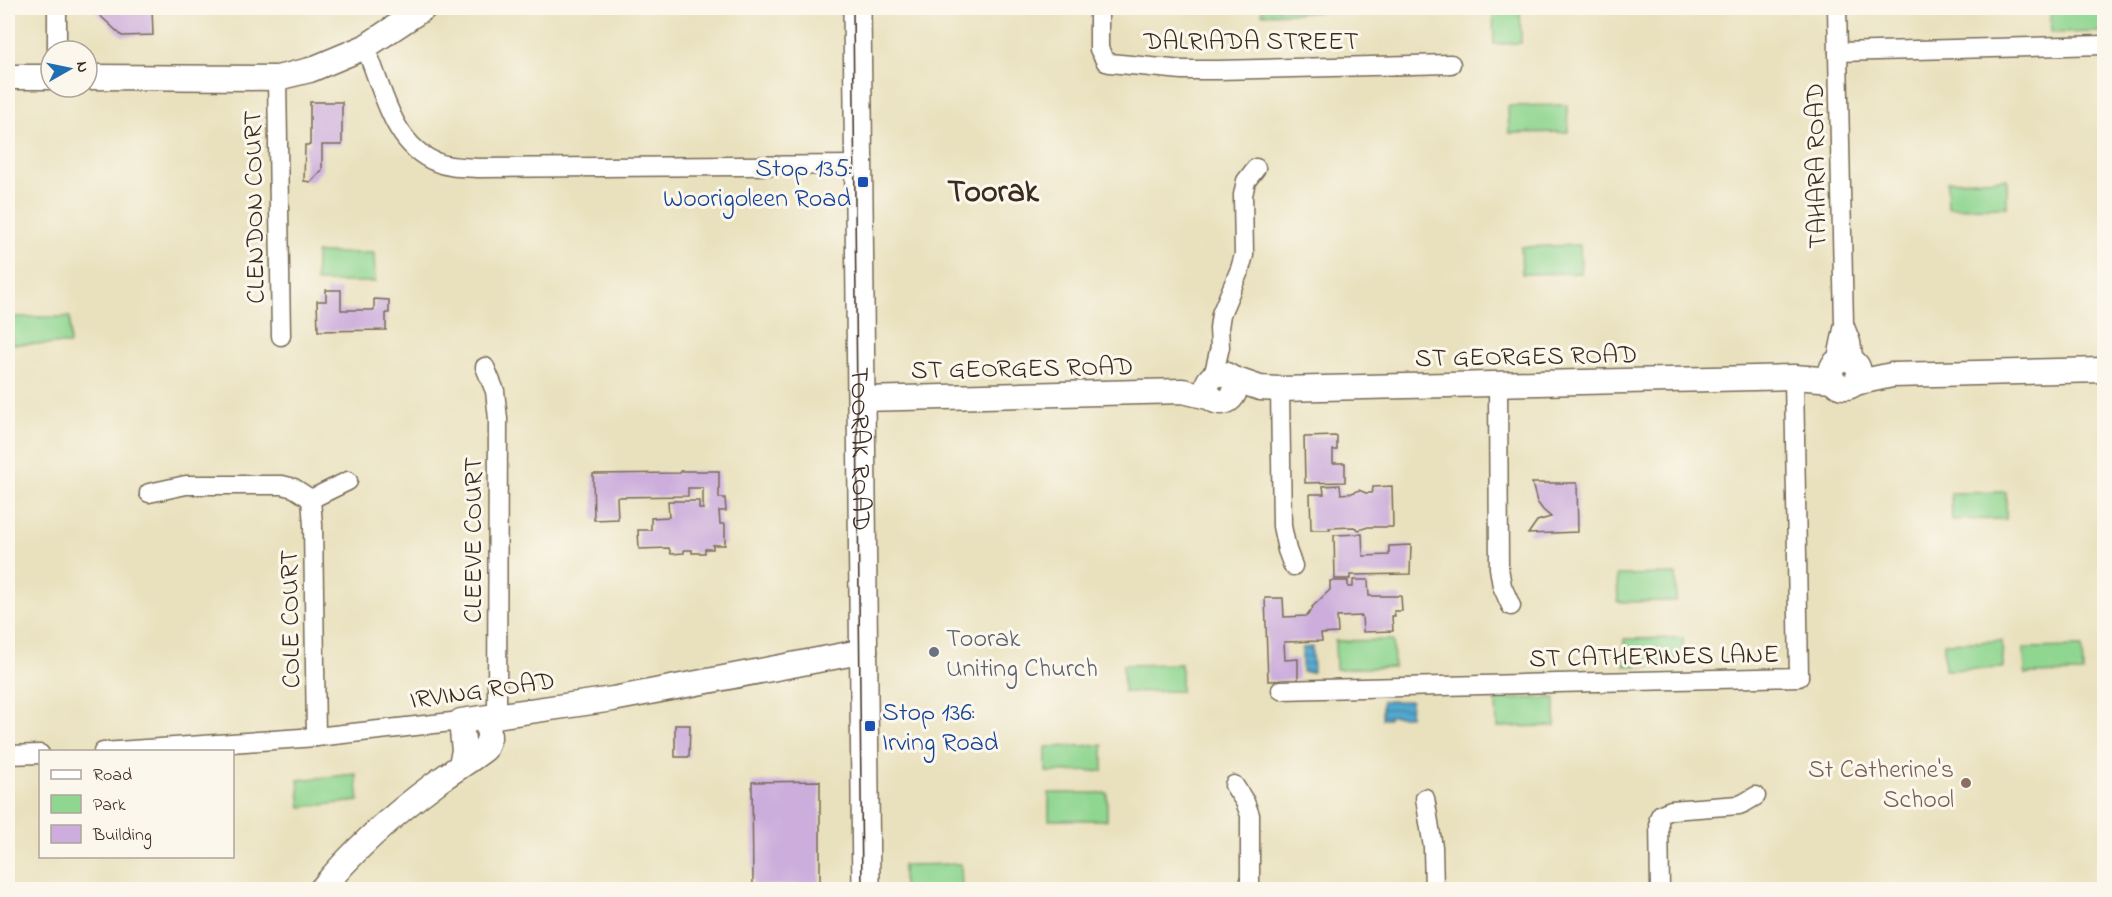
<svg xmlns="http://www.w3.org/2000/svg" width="2112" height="897" viewBox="0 0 2112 897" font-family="'Indie Flower',sans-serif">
  <defs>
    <pattern id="water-rules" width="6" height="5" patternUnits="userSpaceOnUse" patternTransform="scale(1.5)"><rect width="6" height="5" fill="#52a7ce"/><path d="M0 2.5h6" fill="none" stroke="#4588a7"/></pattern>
  </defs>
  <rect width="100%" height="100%" fill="#fbf7ec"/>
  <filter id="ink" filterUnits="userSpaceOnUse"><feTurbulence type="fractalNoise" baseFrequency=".0167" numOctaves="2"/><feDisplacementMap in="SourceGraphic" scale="12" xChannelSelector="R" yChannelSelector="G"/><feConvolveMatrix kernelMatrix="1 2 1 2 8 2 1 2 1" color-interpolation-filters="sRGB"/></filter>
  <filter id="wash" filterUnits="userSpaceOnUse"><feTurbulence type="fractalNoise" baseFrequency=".008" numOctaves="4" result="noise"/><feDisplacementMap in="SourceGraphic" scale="24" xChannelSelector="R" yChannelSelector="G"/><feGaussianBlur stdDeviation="1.35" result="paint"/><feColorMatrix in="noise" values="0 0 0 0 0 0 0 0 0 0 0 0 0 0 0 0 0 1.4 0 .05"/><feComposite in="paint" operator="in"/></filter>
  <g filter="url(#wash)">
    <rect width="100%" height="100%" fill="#e9e1be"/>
    <!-- green -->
    <g fill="#8fd690" stroke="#658057" stroke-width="1.5">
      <polygon points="1262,8 1324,8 1325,12 1262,14"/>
      <polygon points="1493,8 1520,8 1521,43 1494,44"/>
      <polygon points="2050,8 2104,8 2104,32 2051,33"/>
      <polygon points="1567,105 1568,132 1509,133 1508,106"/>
      <polygon points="2007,179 2007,207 1948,208 1947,181"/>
      <polygon points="1580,245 1581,273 1522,274 1521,247"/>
      <polygon points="316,253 374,253 375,282 316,282"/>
      <rect x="12" y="317" width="58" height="27"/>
      <polygon points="2006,492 2006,519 1952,520 1951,493"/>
      <polygon points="1676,574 1676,601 1618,602 1617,575"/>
      <polygon points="1683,638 1683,665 1625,666 1624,639"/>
      <polygon points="1393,640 1394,667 1336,669 1335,641"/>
      <polygon points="2002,641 2003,668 1945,670 1944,643"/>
      <polygon points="2082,647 2083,673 2025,674 2024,648"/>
      <polygon points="1181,664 1181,691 1124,692 1123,665"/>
      <polygon points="1555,698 1555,726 1497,727 1496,699"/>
      <polygon points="1103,745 1103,771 1046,772 1046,747"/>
      <polygon points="356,774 359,801 301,807 298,780"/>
      <rect x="1049" y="793" width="58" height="27"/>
      <polygon points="961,864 962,889 903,889 903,865"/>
    </g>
    <!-- water -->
    <g fill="url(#water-rules)" stroke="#466876" stroke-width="1.5">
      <polygon points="1312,647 1313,672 1302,672 1302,648"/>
      <polygon points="1382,701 1411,701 1410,716 1389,716 1389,719 1382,719"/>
    </g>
    <g id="blocks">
      <!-- building -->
      <g fill="#ccaddc">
        <polygon points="92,8 152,8 153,35 122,36"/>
        <polygon points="310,102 342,102 342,145 322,145 322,170 311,182 304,181 305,145 310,145"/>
        <polygon points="326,290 341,290 341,310 374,310 374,299 389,300 389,313 386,313 386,330 318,331 317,301 326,301"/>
        <polygon points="1337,436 1337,450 1333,450 1333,463 1345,463 1345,482 1305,483 1304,437"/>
        <polygon points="680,471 719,471 719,498 725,498 726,511 719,511 720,524 725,524 725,545 713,545 713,549 705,549 705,553 692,553 692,550 684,550 684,553 671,554 669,548 639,549 638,530 651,530 651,518 669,517 668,501 699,501 699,509 703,509 703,488 688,488 688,496 617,497 618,519 594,520 593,474 680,473"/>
        <polygon points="1532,483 1577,483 1578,532 1528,534 1537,521 1551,517 1543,510 1537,502"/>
        <polygon points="1340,485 1341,494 1352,493 1359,490 1366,493 1372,493 1373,487 1392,486 1393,527 1368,527 1359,530 1354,527 1329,528 1330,530 1311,530 1310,494 1324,494 1323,486"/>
        <polygon points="1362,534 1363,556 1389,555 1389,546 1411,545 1410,574 1350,575 1350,579 1335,579 1334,535"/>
        <polygon points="1353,580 1368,580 1369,596 1401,596 1402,611 1394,611 1395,616 1392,616 1393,631 1363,632 1362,616 1337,617 1338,633 1321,634 1322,641 1284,642 1285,660 1298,659 1298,680 1268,681 1265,598 1283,598 1284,617 1307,616 1313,608 1312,607 1330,590 1330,581 1348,581 1348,587 1353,587"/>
        <polygon points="675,725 690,725 689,757 675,757"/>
        <polygon points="820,781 820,885 753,886 752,782"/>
      </g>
    </g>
  </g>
  <g filter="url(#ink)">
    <use href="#blocks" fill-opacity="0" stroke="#786a56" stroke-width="1.5"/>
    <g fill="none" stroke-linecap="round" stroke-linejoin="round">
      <!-- street casing -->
      <g stroke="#786a56" stroke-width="21">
        <g id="street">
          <polyline points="57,8 57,51"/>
          <polyline points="1099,8 1099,49 1106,62 1110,63 1182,70 1218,70 1451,64"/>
          <path d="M365,47C383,87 391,144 436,162C449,168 464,167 478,168L859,165"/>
          <polyline points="1838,52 2104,45"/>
          <polyline points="277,78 281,336"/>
          <polyline points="1844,324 1851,342 1854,362"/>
          <polyline points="1836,363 1844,324 1837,8"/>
          <polyline points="485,367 495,391 498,419 497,716"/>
          <polyline points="1213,377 1220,347 1219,328 1221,314 1240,269 1244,255 1243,195 1246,181 1256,168"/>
          <polyline points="1498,384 1499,568 1502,586 1511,606"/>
          <polyline points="1280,389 1282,526 1287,550 1293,566"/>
          <polyline points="149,493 186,485 282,485 294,488 311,499"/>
          <polyline points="1281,690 1799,677 1794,377"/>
          <polyline points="316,737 313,525 311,499 348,481"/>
          <polyline points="103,752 316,737 461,721"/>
          <polyline points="8,755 40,754"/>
          <polyline points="1234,785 1245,802 1250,815 1250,890"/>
          <polyline points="1425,798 1433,847 1434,890"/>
          <polyline points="1660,890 1659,818 1661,814 1671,810 1739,805 1744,803 1756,796"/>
        </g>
      </g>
      <!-- secondary casing -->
      <g stroke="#786a56" stroke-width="27">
        <g id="secondary">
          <polyline points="8,77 51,77"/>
          <polyline points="87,77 277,78 310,70 365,47 424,8"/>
          <circle cx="1845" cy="373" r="14"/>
          <circle cx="1221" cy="388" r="14"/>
          <polyline points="1231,378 1260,388 1280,389 1794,377 1833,380"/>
          <polyline points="1855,383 1892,375 2104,370"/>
          <polyline points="862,399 1183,391 1212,398"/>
          <polyline points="461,764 464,751 461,721 613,699 865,651"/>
          <path d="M321,890C354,849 394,814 436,783C452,771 470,761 485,749L489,738L488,718"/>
        </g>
      </g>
      <!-- primary casing -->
      <g stroke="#786a56" stroke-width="30">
        <g id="primary">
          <path id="s1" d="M857,8L866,890"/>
        </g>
      </g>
      <!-- street -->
      <use href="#street" stroke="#fff" stroke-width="18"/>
      <!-- secondary -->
      <use href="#secondary" stroke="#fff" stroke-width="24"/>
      <!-- primary -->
      <use href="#primary" stroke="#fff" stroke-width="27"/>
      <!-- tram -->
      <polyline stroke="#3b2a1e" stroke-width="1.5" points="853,8 862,890"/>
    </g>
  </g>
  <!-- markers -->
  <g fill="#1a4fb4" stroke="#fbf7ec" stroke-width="2">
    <rect x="857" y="176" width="12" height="12" rx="3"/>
    <rect x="864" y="720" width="12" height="12" rx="3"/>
  </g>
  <circle fill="#6b7280" stroke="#fbf7ec" stroke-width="2" cx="934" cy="652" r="6"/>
  <circle fill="#8d6e63" stroke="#fbf7ec" stroke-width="2" cx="1966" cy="783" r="6"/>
  <g text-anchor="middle" stroke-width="6" stroke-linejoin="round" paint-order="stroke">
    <!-- street labels -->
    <g font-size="26" fill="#3b2a1e" stroke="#fbf7ec">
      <text x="1251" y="49">DALRIADA STREET</text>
      <text transform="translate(1815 166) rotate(-91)" y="9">TAHARA ROAD</text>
      <text transform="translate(253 207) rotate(-91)" y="9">CLENDON COURT</text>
      <text transform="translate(1526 355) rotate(-1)" y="9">ST GEORGES ROAD</text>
      <text transform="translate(1022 367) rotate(-1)" y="9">ST GEORGES ROAD</text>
      <text dy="9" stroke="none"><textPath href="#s1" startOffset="441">TOORAK ROAD</textPath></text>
      <text transform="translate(472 540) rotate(-90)" y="9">CLEEVE COURT</text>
      <text transform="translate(289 619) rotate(-91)" y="9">COLE COURT</text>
      <text transform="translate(1654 655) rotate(-1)" y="9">ST CATHERINES LANE</text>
      <text transform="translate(482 689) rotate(-8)" y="9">IRVING ROAD</text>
    </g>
    <!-- transit labels -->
    <g font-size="26" fill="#164399" stroke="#fbf7ec" text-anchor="end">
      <text x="851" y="176">Stop 135:<tspan x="851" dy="30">Woorigoleen Road</tspan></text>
      <text x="882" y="720" text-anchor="start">Stop 136:<tspan x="882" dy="30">Irving Road</tspan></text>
    </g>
    <!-- worship labels -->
    <g font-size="26" fill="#5b616d" stroke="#fbf7ec" text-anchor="start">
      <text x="946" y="646">Toorak<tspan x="946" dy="30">Uniting Church</tspan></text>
    </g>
    <!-- education labels -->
    <g font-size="26" fill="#785e54" stroke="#fbf7ec" text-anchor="end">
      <text x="1954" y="777">St Catherine's<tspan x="1954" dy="30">School</tspan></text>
    </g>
    <!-- district labels -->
    <g font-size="32" font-weight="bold" fill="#3b2a1e" stroke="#fbf7ec">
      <text x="993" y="201">Toorak</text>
    </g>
  </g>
  <!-- margin -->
  <rect width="2112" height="897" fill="none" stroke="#fbf7ec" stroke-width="30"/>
  <!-- legend -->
  <rect x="39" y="750" width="195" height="108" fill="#fbf7ec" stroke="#aea59a" stroke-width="1.5"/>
  <rect x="51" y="770" width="30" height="9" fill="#ffffff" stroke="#aea59a" stroke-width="1.5"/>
  <text x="93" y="780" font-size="18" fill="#3b2a1e">Road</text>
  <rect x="51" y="795" width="30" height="18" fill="#8fd690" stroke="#aea59a" stroke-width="1.5"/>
  <text x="93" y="810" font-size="18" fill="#3b2a1e">Park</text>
  <rect x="51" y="825" width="30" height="18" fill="#ccaddc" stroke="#aea59a" stroke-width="1.5"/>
  <text x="93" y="840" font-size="18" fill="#3b2a1e">Building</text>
  <!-- north arrow -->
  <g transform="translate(69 69) rotate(81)"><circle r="28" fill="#fbf7ec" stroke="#aea59a" stroke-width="1.5"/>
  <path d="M0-4.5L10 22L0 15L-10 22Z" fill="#1f6fb2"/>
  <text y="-9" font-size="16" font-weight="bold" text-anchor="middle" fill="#3b2a1e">N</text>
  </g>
</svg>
